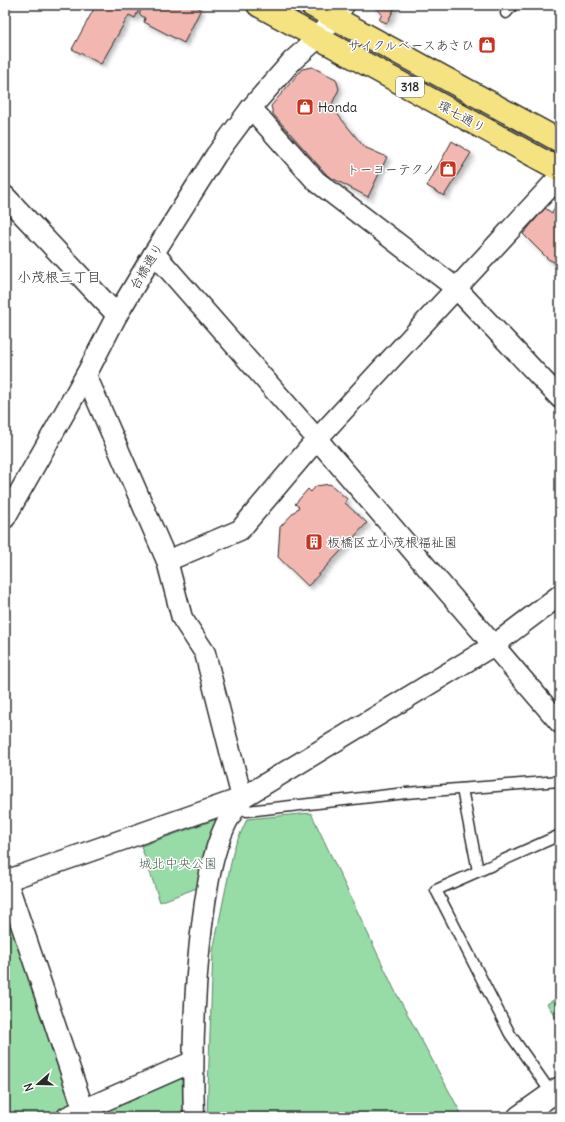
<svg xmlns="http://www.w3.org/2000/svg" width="565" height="1122" viewBox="0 0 565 1122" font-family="Delius,'Klee One',sans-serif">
  <defs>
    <filter id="shadow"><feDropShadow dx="3.5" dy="3.5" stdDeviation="2" flood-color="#0004"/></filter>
  </defs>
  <rect width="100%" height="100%" fill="#fff"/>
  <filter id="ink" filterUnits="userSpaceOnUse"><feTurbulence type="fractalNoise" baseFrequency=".025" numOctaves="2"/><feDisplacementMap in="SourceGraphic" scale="8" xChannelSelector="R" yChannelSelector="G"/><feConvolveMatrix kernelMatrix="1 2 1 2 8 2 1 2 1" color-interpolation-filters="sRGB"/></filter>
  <g filter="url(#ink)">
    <!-- green -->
    <g fill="#97dba7" stroke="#618369">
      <polygon points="311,813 395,991 463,1117 207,1117 213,951 234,848 247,819"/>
      <polygon points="220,818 202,886 160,902 141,846"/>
      <polygon points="5,905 72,1109 53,1117 5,1117"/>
      <polygon points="560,996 560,1024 547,1004"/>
      <polygon points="182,1078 184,1117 97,1117 96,1116"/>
    </g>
    <!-- building -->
    <g fill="#f2b7b0" stroke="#2b2b2b" filter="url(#shadow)">
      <polygon points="96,5 141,5 135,18 129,15 101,64 72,49"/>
      <polygon points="144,5 194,5 201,9 184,43 144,22 145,18 139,14"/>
      <polygon points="372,5 396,5 387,23 379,20 382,14"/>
      <polygon points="312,67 336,79 339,89 331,106 364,147 387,157 368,197 328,176 273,114 271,106 302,69"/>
      <polygon points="452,141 471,153 444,196 427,186"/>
      <polygon points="558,200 560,201 560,265 548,259 523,234 545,208 552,213"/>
      <polygon points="330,484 347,499 345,503 367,523 308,586 278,557 280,527 299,507 295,504 308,489 311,492 316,486"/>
    </g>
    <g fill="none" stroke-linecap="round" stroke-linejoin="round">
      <!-- lane casing -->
      <g stroke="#2b2b2b" stroke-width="13">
        <g id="lane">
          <polyline points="506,13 513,5"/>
          <polyline points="462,789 478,871"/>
          <polyline points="242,798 247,811 406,793 560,781"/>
          <polyline points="552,1094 510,1034 436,890 560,835"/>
        </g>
      </g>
      <!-- street casing -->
      <g stroke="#2b2b2b" stroke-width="23">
        <g id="street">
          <polyline points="251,108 316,181 456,288 560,398"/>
          <polyline points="5,196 117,315"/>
          <polyline points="154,253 317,439 560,723"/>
          <path d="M86,375L167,561L182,618L205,653L242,798C237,807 229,816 225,826C212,854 207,887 203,917C194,984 192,1050 194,1117"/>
          <polyline points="5,518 86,375 117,315 154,253 216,155 251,108 292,61 319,37 344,5"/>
          <polyline points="167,561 240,530 317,439 560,176"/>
          <polyline points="5,876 86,1117"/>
          <polyline points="5,881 242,798 494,645 560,595"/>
          <polyline points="67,1117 192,1062"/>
        </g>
      </g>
      <!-- secondary casing -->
      <g stroke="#2b2b2b" stroke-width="25">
        <polyline id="secondary" points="519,1117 560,1088"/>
      </g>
      <!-- primary casing -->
      <g stroke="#2b2b2b" stroke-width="25">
        <g id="primary">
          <polyline points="258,5 560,170"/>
          <polyline points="311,5 560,141"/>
        </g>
      </g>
      <!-- lane -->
      <use href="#lane" stroke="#fff" stroke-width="10"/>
      <!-- street -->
      <use href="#street" stroke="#fff" stroke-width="20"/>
      <!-- secondary -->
      <use href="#secondary" stroke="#fff" stroke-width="22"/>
      <!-- primary -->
      <use href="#primary" stroke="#f5e382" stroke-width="22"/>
    </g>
  </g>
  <!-- icons -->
  <defs>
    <g id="shop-square" transform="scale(0.9)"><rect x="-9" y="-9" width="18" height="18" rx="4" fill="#c8321e" stroke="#fff"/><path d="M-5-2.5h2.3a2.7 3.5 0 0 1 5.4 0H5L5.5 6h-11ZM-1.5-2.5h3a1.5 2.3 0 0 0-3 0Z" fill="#fff"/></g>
    <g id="building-square" transform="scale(0.9)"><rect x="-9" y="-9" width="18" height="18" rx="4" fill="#c8321e" stroke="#fff"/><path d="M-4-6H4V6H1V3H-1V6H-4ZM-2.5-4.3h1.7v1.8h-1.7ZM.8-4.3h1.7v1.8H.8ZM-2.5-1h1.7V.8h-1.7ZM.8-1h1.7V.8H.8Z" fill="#fff"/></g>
  </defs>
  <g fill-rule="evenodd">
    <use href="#shop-square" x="487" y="45"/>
    <use href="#shop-square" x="305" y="107"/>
    <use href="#shop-square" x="448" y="169"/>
    <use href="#building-square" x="314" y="542"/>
  </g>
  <g text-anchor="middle" stroke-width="3" stroke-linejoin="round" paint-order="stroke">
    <!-- shield labels -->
    <rect fill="#fff" stroke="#6b6b6b" stroke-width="1" x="396" y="77" width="28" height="20" rx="3"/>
    <g font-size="12" font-weight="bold" fill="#2b2b2b">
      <text x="410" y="91">318</text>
    </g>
    <!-- poi labels -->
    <g font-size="13" fill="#2b2b2b" stroke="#fff" text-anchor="end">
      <text x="474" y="50">サイクルベースあさひ</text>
      <text x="318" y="112" text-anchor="start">Honda</text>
      <text x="435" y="174">トーヨーテクノ</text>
      <text x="327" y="547" text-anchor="start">板橋区立小茂根福祉園</text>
    </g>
    <!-- street labels -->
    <g font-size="13" fill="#2b2b2b" stroke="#fff">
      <text transform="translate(462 116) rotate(29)" y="5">環七通り</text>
      <text transform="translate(146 266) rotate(-59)" y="5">台橋通り</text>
    </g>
    <!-- park labels -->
    <g font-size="13" fill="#4b6050" stroke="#fff">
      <text x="178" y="868">城北中央公園</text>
    </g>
    <!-- neighbourhood labels -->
    <g font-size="14" fill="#2b2b2b" stroke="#fff">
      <text x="59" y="282">小茂根三丁目</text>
    </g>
  </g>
  <!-- margin -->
  <rect width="565" height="1122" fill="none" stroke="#fff" stroke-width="20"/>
  <rect x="10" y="10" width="545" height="1102" fill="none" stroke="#2b2b2b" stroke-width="1.5" filter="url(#ink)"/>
  <!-- north arrow -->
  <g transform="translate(38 1084) rotate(250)" stroke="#ffffff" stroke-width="3" paint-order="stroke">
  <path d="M0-3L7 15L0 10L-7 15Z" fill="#2b2b2b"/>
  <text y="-6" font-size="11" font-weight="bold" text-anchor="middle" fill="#2b2b2b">N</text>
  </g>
</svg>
